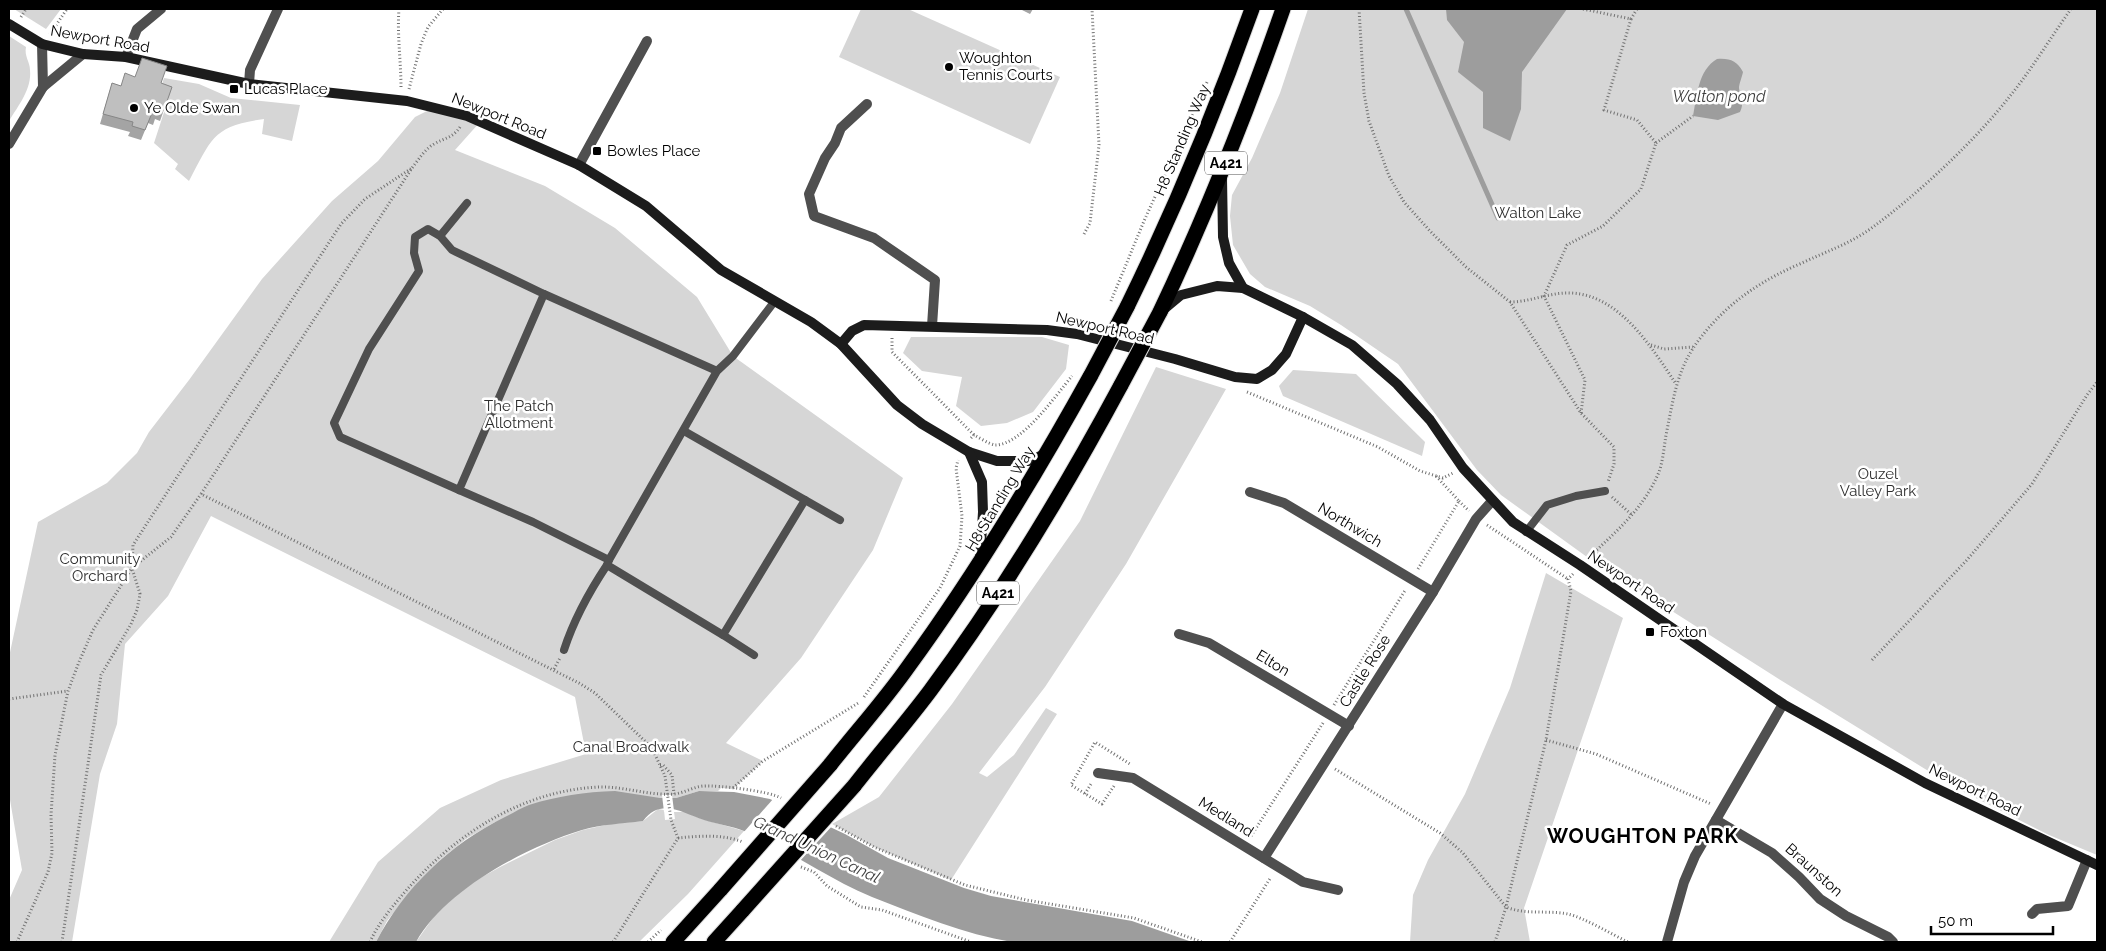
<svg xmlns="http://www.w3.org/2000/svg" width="2106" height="951" viewBox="0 0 2106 951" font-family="Raleway,sans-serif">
  <rect width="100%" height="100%" fill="#fff"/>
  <!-- green -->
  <g fill="#d6d6d6">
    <polygon points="14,9 61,9 46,29"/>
    <polygon points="861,9 908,9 1060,77 1030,144 839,57"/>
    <polygon points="1308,9 2097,9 2097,855 2049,835 1956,788 1782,681 1587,557 1501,495 1477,470 1398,364 1341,325 1310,306 1265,287 1250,274 1233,245 1230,216 1232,195 1252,158 1280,93"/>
    <path d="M9,36L26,47C24,56 30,62 30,70C32,89 18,106 9,121Z"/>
    <path d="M164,78L199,84L231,98L300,105L292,141L262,134L264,119C213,126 212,138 189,181L175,169L178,164L154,143L169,97L159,93Z"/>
    <polygon points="435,107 480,122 455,150 545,186 615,228 697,297 733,356 903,478 873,550 801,658 726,743 763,761 733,789 721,788 718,791 699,791 676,798 660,798 495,822 466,839 440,860 419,881 387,921 376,942 329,942 378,862 440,808 501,780 586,754 575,697 211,516 168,596 125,644 117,724 100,774 72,942 9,942 9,900 22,870 9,794 9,657 38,522 107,483 137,453 149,432 189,380 262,279 332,201 378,161 415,117"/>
    <polygon points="911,337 1042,337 1069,345 1066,369 1033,412 1007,423 981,426 956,406 962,377 922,371 903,353"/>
    <polygon points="1156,367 1226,389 1126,564 1045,687 979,773 987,777 1014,755 1046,708 1057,714 951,880 874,847 832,824 879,797 952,704 1080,521"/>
    <polygon points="1293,370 1356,374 1425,442 1422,456 1283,396 1279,386"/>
    <polygon points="1546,573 1623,618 1524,908 1530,942 1410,942 1413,895 1428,860 1465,794 1510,688"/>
    <polygon points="658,809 664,810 665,820 675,819 674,812 685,812 702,819 744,831 688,894 639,942 416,942 435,915 454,897 475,881 500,867 555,840 583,830 610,824 643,821"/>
  </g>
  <!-- water -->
  <g fill="#9d9d9d">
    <polygon points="1446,9 1567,9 1522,72 1521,109 1510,141 1483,128 1483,92 1458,72 1464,42 1447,20"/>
    <path d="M1717,59C1730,58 1737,61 1743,72C1742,77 1739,84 1739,88C1740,98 1745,102 1740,112L1718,120L1693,116C1697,96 1698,70 1717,59Z"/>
    <path d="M615,791L660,798H676L699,791L734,792L770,799L845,834L888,858L964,888L991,896L1132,921L1192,942H1012C964,934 918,915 872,897C828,879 789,849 744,831C732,826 717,824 704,820C682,813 661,797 643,821C622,824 602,824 582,830C526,847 445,890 416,942H376C404,888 450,844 505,817C513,813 521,808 529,805C557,796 585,792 615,791Z"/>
  </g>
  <!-- pier -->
  <g fill="#fff">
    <polygon points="662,795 672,795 674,811 664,812"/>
    <polygon points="774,798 833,825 799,862 743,833"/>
  </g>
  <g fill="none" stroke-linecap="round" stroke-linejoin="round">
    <!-- stream -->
    <polyline stroke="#9d9d9d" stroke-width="5" points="1406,9 1498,218"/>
    <!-- highway casing -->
    <g stroke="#dbdbdb" stroke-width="17">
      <g id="highway">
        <path d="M1127,307C1174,211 1216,110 1252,9"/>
        <path d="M1160,312C1207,213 1247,112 1283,9"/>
        <path d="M830,765C856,732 884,701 908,667C976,574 1035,476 1091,375"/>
        <path d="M854,786C879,754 906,723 930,691C1002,594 1064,491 1121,385"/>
        <polyline points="673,942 721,889"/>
        <polyline points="714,942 743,910"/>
      </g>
    </g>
    <!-- path -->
    <g stroke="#717171" stroke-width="3" stroke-dasharray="1 2.5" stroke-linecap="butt">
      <path d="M399,9C397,35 401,61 401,88"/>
      <polyline points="1359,9 1364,93 1369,121 1389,176 1404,202 1430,231 1466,267 1510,302 1581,413 1614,447 1614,464 1608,482"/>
      <polyline points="21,17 26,9"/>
      <polyline points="1631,19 1637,9"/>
      <polyline points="50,34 67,9"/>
      <polyline points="409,89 421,44 428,27 443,9"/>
      <path d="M460,127C453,138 444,138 434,144C425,149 419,159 412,168L201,494L579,683L595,693L652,748L665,776"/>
      <polyline points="1656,143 1693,116"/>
      <polyline points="1084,234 1090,223 1099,145 1092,9"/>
      <polyline points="1111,301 1144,221 1208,80"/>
      <path d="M1510,302C1531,302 1550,292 1571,293C1620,295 1652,348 1676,384"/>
      <polyline points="892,338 892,352 974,435"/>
      <polyline points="1651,345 1664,349 1693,347"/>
      <polyline points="1247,392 1378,447 1420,471 1443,478 1453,473"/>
      <polyline points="1581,413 1585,380 1544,296 1567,245 1603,226 1641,189 1656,143 1637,120 1604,110 1631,19 1583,9"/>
      <path d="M971,438L974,435C980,438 989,444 995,445C1022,445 1056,395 1072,376"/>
      <polyline points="1612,497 1632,515"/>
      <polyline points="1459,501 1469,511"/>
      <polyline points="1487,525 1568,579"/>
      <path d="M1589,557C1617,531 1644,508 1659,472C1663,461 1664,447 1666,435C1676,386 1678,360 1714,322C1739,295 1769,277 1802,263C1827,251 1850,244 1873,227C1919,193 1975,141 2010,96C2032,69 2051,37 2071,9"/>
      <polyline points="1418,569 1459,501 1436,476"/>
      <polyline points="1872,660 1966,561 2032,484 2087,395 2097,382"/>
      <polyline points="554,669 560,658"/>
      <polyline points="864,697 940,588 960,546 962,516 956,468 958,460"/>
      <polyline points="9,699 68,691"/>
      <polyline points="1334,705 1406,589"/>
      <polyline points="1546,740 1596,754 1711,804"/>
      <polyline points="660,765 663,765 672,775 674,794"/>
      <path d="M1335,769L1440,833L1463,853L1506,907C1525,915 1547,910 1568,914C1585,918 1611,934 1628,942"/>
      <polyline points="1114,786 1102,804 1071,785 1095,742 1130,764"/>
      <polyline points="733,788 763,761 860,702"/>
      <polyline points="1085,794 1091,784"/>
      <polyline points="836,826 874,847 965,885 1026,900 1134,918 1202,942"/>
      <polyline points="1251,836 1323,723"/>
      <path d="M678,838C699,836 723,834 743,842"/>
      <polyline points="801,867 814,872 827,886 861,907 882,910 971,942"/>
      <polyline points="17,942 48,872 52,853 51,815 55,755 68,691 79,662 93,630 132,568 171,537 201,494"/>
      <polyline points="62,942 101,675 131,624 137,610 140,594 132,568 133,545 341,224 365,199 412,168"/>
      <path d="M370,942C378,924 391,908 404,893C454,835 521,791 598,787C624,786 649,796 674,794C684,793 693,787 703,786C718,785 769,791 781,798"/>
      <polyline points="613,942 678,838 671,820"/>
      <polyline points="648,942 661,930"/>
      <polyline points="1230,942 1271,877"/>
      <polyline points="1495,942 1506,907 1546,740 1571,591 1568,579 1573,574"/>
    </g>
    <!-- lane -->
    <g stroke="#4f4f4f" stroke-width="8">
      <polyline points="440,236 467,203"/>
      <polyline points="717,371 544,294 459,490 533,522 609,560 717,371 733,356 774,302"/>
      <polyline points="459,490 340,437 334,423 369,349 419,271 414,253 415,237 428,229 440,236 452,250 544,294"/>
      <polyline points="805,500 840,520"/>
      <polyline points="1526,532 1547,505 1576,496 1605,491"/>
      <polyline points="609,560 607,565 723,635 805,500 684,431"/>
      <polyline points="723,635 754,655"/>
      <path d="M564,650C574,619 589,592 607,565"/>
    </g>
    <!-- street -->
    <g stroke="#4f4f4f" stroke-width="10">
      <polyline points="42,44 43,87"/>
      <polyline points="126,57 137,29 161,9"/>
      <polyline points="249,84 250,70 278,9"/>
      <polyline points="867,104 841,128 835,143 825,158 809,194 814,216 874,238 935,280 932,326"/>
      <polyline points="9,144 43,87 83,54"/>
      <polyline points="579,165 647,41"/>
      <polyline points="1250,492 1284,503 1433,592"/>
      <polyline points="1179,634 1209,643 1349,726"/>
      <polyline points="1098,773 1133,778 1303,882 1338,890"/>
      <polyline points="1716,820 1772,853 1799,877 1820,899 1846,916 1888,937 1893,942"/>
      <polyline points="1264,858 1433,592 1476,519 1492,501"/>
      <polyline points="2032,914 2037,909 2068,906 2087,860"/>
      <polyline points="1667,942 1684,882 1695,856 1783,704"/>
    </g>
    <!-- secondary -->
    <g stroke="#1c1c1c" stroke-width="10">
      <polyline points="9,24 42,44 83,54 126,57 249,84 407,101 467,116 579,165 646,206 721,270 811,322 841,344 897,405 922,424 969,452 997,461 1029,461 1047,453"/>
      <polyline points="1222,178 1223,237 1229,263 1243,288 1303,317 1352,345 1397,384 1430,420 1463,468 1513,522 1580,565 1783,704 1925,783 2097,865"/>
      <polyline points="1163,310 1181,295 1217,286 1243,288"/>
      <polyline points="841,344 852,331 864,325 1047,330 1077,334 1175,359 1235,377 1257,379 1272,370 1286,354 1303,317"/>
      <polyline points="969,452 982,482 983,512 980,560"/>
    </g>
    <!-- highway -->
    <use href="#highway" stroke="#000" stroke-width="15"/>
    <!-- highway-bridge casing -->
    <g stroke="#dbdbdb" stroke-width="17" stroke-linecap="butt">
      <g id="highway-bridge">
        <polyline points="1091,375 1127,307"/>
        <polyline points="1121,385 1160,312"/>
        <polyline points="721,889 830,765"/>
        <polyline points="743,910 854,786"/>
      </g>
    </g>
    <!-- path-bridge -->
    <polyline stroke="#717171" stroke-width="3" stroke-dasharray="1 2.5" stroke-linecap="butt" points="665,776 671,820"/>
    <!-- highway-bridge -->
    <use href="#highway-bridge" stroke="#000" stroke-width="15"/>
  </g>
  <!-- wall -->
  <g fill="#a4a4a4">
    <polygon points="1020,9 1033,9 1030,14"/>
    <polygon points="135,77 172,87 160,121 155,119 153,125 148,123 141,140 128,136 130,132 100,124 112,83 121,86"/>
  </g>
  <!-- building -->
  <polygon fill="#bfbfbf" stroke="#868686" points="142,58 167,66 161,83 172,87 164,110 159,109 157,114 152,113 145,130 132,126 133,122 103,114 112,83 121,86 125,73 135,77"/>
  <!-- markers -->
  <g fill="#000" stroke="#fff" stroke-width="2">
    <circle cx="949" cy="67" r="5"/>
    <rect x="229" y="84" width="10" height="10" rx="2.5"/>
    <circle cx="134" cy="108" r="5"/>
    <rect x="592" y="146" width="10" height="10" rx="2.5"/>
    <rect x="1645" y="627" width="10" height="10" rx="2.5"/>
  </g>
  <g text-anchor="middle" stroke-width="5" stroke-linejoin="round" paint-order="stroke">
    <!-- shield labels -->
    <g fill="#fff" stroke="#4c4c4c" stroke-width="1">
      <rect x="1205" y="151.5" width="42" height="23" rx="4"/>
      <rect x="977" y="581.5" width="42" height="23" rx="4"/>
    </g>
    <g font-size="14" font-weight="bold" fill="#000">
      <text x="1226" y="168">A421</text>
      <text x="998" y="598">A421</text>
    </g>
    <!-- street labels -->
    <g font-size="15" fill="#000" stroke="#fff">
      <text transform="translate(100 39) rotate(10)" y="5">Newport Road</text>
      <text transform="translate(499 116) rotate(22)" y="5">Newport Road</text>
      <text transform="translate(1182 140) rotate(-67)" y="5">H8 Standing Way</text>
      <text transform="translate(1105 328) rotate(13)" y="5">Newport Road</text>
      <text transform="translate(1000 499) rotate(-59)" y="5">H8 Standing Way</text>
      <text transform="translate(1350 525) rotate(31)" y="5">Northwich</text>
      <text transform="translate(1631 582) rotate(34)" y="5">Newport Road</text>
      <text transform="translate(1273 663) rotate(31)" y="5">Elton</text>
      <text transform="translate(1365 671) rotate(-58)" y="5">Castle Rose</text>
      <text transform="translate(1975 790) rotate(26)" y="5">Newport Road</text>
      <text transform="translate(1226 817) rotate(32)" y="5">Medland</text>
      <text transform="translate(1814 870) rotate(42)" y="5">Braunston</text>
    </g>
    <!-- poi labels -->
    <g font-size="15" fill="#000" stroke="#fff" text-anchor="start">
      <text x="959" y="63">Woughton<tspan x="959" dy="17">Tennis Courts</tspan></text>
      <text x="244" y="94">Lucas Place</text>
      <text x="144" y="113">Ye Olde Swan</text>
      <text x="607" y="156">Bowles Place</text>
      <text x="1660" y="637">Foxton</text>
    </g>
    <!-- park labels -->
    <g font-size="15" fill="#2d2d2d" stroke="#fff">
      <text x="1538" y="218">Walton Lake</text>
      <text x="519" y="411">The Patch<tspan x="519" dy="17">Allotment</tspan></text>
      <text x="1878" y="479">Ouzel<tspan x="1878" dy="17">Valley Park</tspan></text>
      <text x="100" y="564">Community<tspan x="100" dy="17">Orchard</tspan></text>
      <text x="631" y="752">Canal Broadwalk</text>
    </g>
    <!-- water labels -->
    <g font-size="16" font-style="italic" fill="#3e3e3e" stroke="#fff">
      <text x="1719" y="102">Walton pond</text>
      <text transform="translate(817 849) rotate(25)" y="6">Grand Union Canal</text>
    </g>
    <!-- district labels -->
    <g font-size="20" font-weight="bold" letter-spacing="1" fill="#000" stroke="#fff">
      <text x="1643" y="843">WOUGHTON PARK</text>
    </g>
  </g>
  <!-- border -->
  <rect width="2106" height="951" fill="none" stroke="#000000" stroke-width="20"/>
  <!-- scale -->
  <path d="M1931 926v8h122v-8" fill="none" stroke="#000000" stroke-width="2.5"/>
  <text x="1938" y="926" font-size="15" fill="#000000" stroke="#ffffff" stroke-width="4" paint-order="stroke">50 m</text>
</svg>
